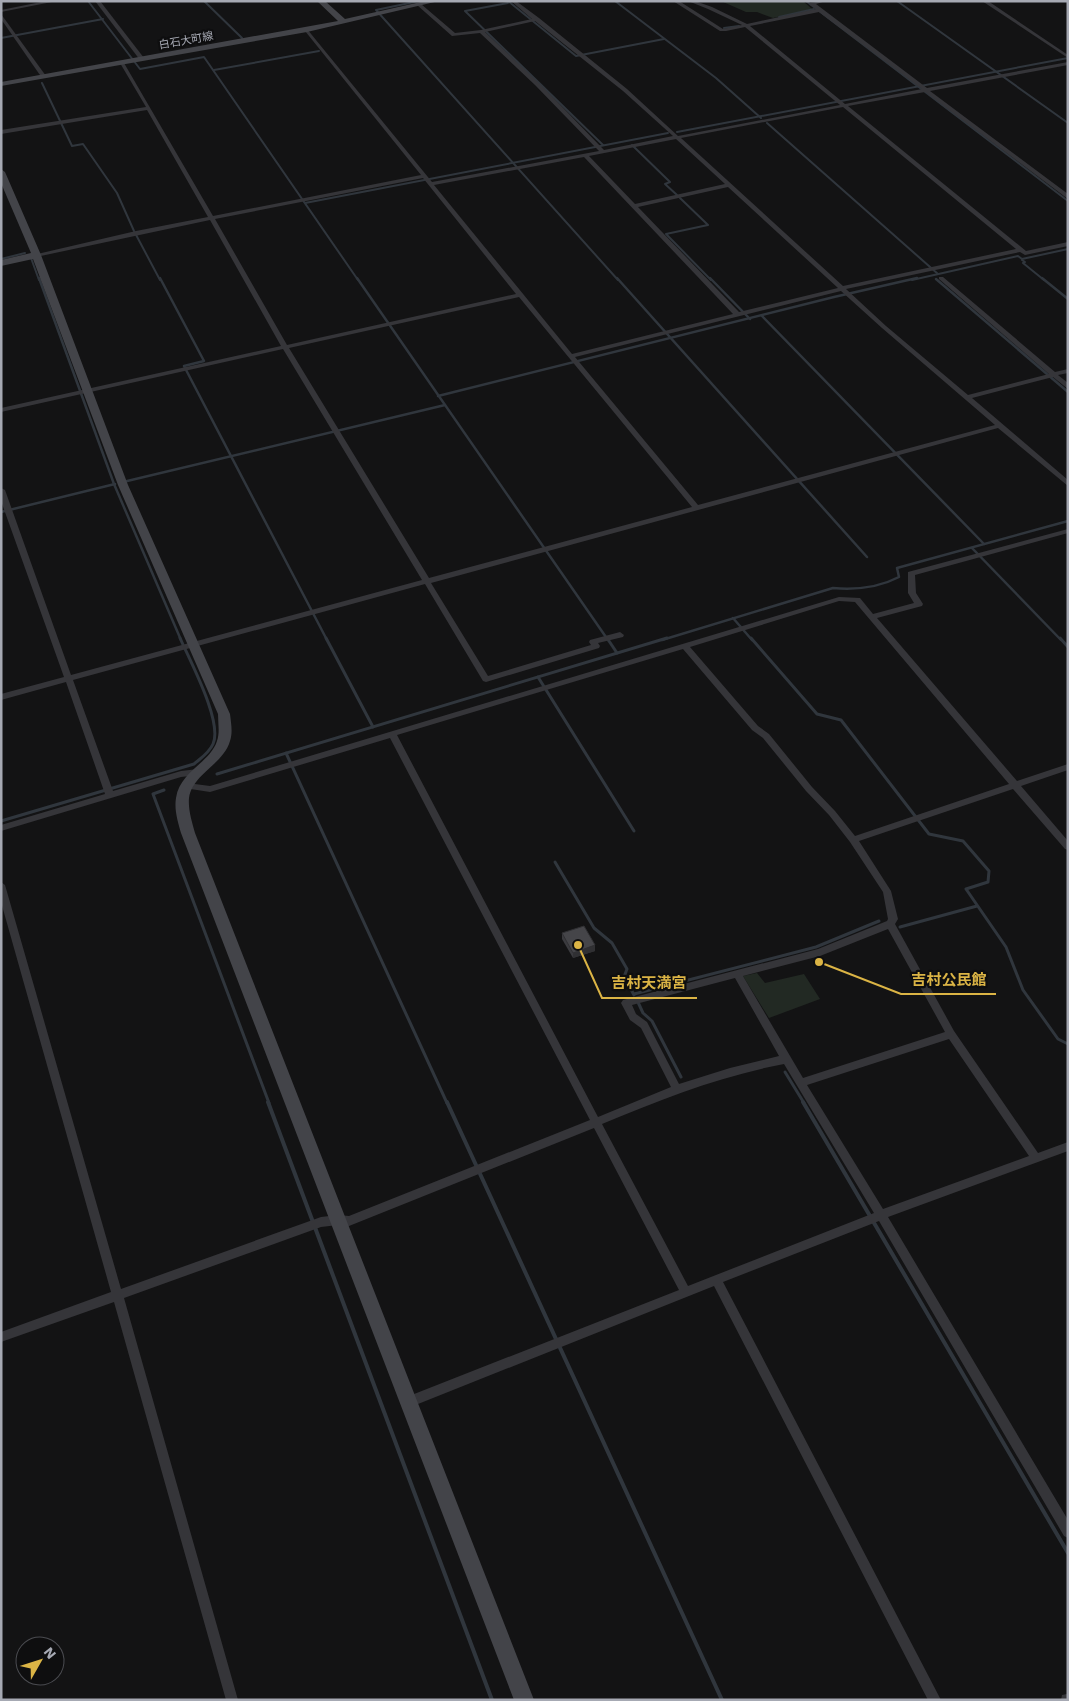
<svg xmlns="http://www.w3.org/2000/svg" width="1069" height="1701" viewBox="0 0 1069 1701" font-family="'Work Sans','Noto Sans JP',sans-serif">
  <rect width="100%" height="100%" fill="#131314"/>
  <!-- green -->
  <g fill="#222923">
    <polygon points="721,1 803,1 812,9 773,18 757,12 746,12"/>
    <polygon points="757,973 765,983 804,974 820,999 769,1018 743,976"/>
  </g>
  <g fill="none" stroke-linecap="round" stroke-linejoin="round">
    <!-- stream-far3 -->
    <g stroke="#30363d" stroke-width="2">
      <polyline points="88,1 140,69 204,57 358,280"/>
      <polyline points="204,1 242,38"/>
      <polyline points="419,1 376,10 618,280"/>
      <polyline points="508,1 576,56 664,39"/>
      <polyline points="615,1 716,78 761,118"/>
      <polyline points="806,1 1068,201"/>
      <polyline points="897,1 1068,123"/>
      <polyline points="508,3 465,11 603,145"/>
      <polyline points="779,17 814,9"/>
      <polyline points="724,28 739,26"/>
      <polyline points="1,38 103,19"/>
      <polyline points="214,70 319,51"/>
      <polyline points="42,83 72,146 83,144 117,193 134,231 160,280"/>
      <polyline points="767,123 938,274"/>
      <polyline points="677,132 1068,58"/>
      <polyline points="632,145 670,182 665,184 677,195"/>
      <polyline points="680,198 708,225 666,234 711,280"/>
      <polyline points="305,203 668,133"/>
      <polyline points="31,258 39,280"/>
      <polyline points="1,259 25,253"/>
      <polyline points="1022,260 1025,262 1023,263 1044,280"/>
      <polyline points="912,280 1018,256 1022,259 1068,249"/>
    </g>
    <!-- stream-far2 -->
    <g stroke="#30363d" stroke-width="2.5">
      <polyline points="39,278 114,484 181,640"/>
      <polyline points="160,278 204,361 184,366 327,640"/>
      <polyline points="357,278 608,640"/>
      <polyline points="617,278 867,557"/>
      <polyline points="710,278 750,319"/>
      <polyline points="1042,278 1068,299"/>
      <polyline points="936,279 1068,392"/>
      <polyline points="762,316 984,544"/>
      <polyline points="438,396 834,297 917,278"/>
      <polyline points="123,482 445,405"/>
      <polyline points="1,512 115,484"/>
      <polyline points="972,548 1061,640"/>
      <polyline points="733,618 752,640"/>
      <path d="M662,640L833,588C856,590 878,588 899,577L897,568L1068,521"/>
    </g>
    <!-- stream-far1 -->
    <g stroke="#30363d" stroke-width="3">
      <polyline points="326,638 373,727"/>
      <polyline points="607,638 617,653"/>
      <polyline points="751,638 817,714 841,720 929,834 963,841 989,871 988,882 966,889 1006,947 1023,990 1058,1039 1068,1044"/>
      <polyline points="1060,638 1068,647"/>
      <polyline points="538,677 634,831"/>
      <polyline points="286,753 447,1103"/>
      <polyline points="217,774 667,638"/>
      <polyline points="164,790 153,794 269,1103"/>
      <path d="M1,821L194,764C201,758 209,753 213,744C223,722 190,661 180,638"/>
      <polyline points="555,862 594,928 612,943 627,969 624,977 634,995"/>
      <polyline points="900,927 977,906"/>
      <polyline points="634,994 816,947 879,921"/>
      <polyline points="637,1000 643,1013 652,1021 681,1077"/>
      <polyline points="785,1072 804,1103"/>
    </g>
    <!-- stream -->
    <g stroke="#30363d" stroke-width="4">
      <polyline points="268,1102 492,1700"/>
      <polyline points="447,1102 722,1700"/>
      <polyline points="803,1102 1068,1553"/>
    </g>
    <!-- street -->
    <g fill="#353539" fill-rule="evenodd">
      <polygon points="46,1 57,1 1,12 1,10"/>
      <polygon points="95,1 100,1 144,58 144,60 140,60"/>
      <path d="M511,1H516L539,18L627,89L678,136L840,105L745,27L726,31H720L673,1H679L723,29L742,25L708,9L688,1H695L712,7L747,24L816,9L810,5V3L826,1L816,4L927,88L1068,62V65L930,91L1068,194V199L925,92L848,106L1026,251L1068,242V246L1025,255L1020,252L846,289L886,326L968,395L1049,374L939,279V277H943L1055,372L1068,369V373L1058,375L1068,383V389L1053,377L972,398L1068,480V486L998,428L431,583L488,676L591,645L589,642L590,640L620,632L624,635L623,637L598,643L600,646L599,648L486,682L483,681L425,584L73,680L113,791L181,771L198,769L202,772L198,775L181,777L1,831V825L105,794L66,682L1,700V694L64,677L1,501V488L5,490L71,675L422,580L283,349L1,412V408L281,346L210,220L36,257L33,255L136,231L208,217L147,110L1,134V130L146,107L120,63L122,62L124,63L213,216L421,175L305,31V29H307L432,182L599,151L535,85L480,33L452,36L417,5L421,4L455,33L481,30L532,19ZM819,12L922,89L845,104L750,26ZM535,21L623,91L673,136L604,150L539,83L485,32ZM843,107L1016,249L843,286L681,138ZM676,139L725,184L635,204L589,156ZM584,157L733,314L572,354L434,185ZM423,178L516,294L287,345L215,219ZM728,187L838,288L739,312L638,207ZM841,291L882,328L995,425L698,505L575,357ZM519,297L692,507L429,578L289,348Z"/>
      <polygon points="982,1 988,1 1068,55 1068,58"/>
      <polygon points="1,14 46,76 46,78 42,78 1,19"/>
      <path d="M1068,529V533L915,575L916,593L923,604L922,606L877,618L1017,781L1068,764V770L1021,786L1068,841V850L1065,849L1013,789L859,841L891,891L898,919L895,924L954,1031L1038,1153L1068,1142V1151L888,1217L1068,1520V1538L1064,1536L879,1221L723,1282L941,1700H928L714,1286L408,1408L404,1406L402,1402L404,1398L679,1290L594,1128L349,1226L338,1225L321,1227L124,1298L238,1700H226L114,1302L1,1342V1332L111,1292L1,902V882L5,885L121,1289L321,1217L338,1215L349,1216L590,1120L390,738L210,792L184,788L183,786L184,784L187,783L210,786L839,597L860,598L873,614L914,603L908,593V572ZM839,601L855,602L1009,784L855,836L835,811L812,787L769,734L758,726L690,647ZM683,649L752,730L763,738L806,791L829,815L850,842L883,892L888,919L887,921L818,949L623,1000L621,1003L630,1020L641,1028L671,1087L598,1117L397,735ZM888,929L945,1032L803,1078L743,976L820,956ZM735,978L779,1056L730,1068L679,1084L647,1022L636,1014L632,1005ZM949,1039L1029,1156L883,1209L807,1085ZM784,1064L874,1213L688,1286L602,1124C662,1099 720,1076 784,1064Z"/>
      <polygon points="1067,1694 1068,1700 1061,1700 1062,1695"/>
    </g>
    <!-- secondary -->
    <g fill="#434449" fill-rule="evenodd">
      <polygon points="317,1 325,1 345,19 425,1 439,1 307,32 1,86 1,82 338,21"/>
      <path d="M1,169L5,172L41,255L128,485L230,714C231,723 233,732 230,741C223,765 193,773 189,798C188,810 192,822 195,833L534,1700H514L181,833C178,822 174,810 176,798C180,771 210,763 217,741C220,732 218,723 218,714L118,485L33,259L1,266V260L31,253L1,183Z"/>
    </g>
  </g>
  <!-- wall -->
  <polygon fill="#3b3b3f" points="562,933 595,951 573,958 562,939"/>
  <!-- shaded-wall -->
  <polygon fill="#303033" points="595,945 595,951 573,958 573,953"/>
  <!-- building -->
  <polygon fill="#454549" stroke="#303033" points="584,926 595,945 573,953 562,933"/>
  <g text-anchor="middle" stroke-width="4.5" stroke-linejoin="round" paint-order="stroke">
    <!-- far-street labels -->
    <g font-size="11" fill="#a6a9b3" stroke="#0e0e0f">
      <text transform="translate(186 40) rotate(-10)" y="4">白石大町線</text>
    </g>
  </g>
  <!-- callouts -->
  <path fill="none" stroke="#dbb445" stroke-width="2" d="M819 962L901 994H996M578 945L602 998H697"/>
  <g fill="#dbb445" stroke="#0e0e0f" stroke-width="2">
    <circle cx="819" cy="962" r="5"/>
    <circle cx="578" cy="945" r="5"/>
  </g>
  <g font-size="15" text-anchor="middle" font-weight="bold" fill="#dbb445" stroke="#0e0e0f" stroke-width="4.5" stroke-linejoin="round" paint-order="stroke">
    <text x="949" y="985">吉村公民館</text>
    <text x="649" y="988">吉村天満宮</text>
  </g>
  <!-- border -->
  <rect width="1069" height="1701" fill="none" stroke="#a6a9b3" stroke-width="5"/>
  <!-- north arrow -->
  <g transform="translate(40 1661) rotate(51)"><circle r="24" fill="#0e0e0f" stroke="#4b4c51"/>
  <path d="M0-4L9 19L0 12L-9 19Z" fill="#dbb445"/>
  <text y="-8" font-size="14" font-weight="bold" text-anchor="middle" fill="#a6a9b3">N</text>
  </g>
</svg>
